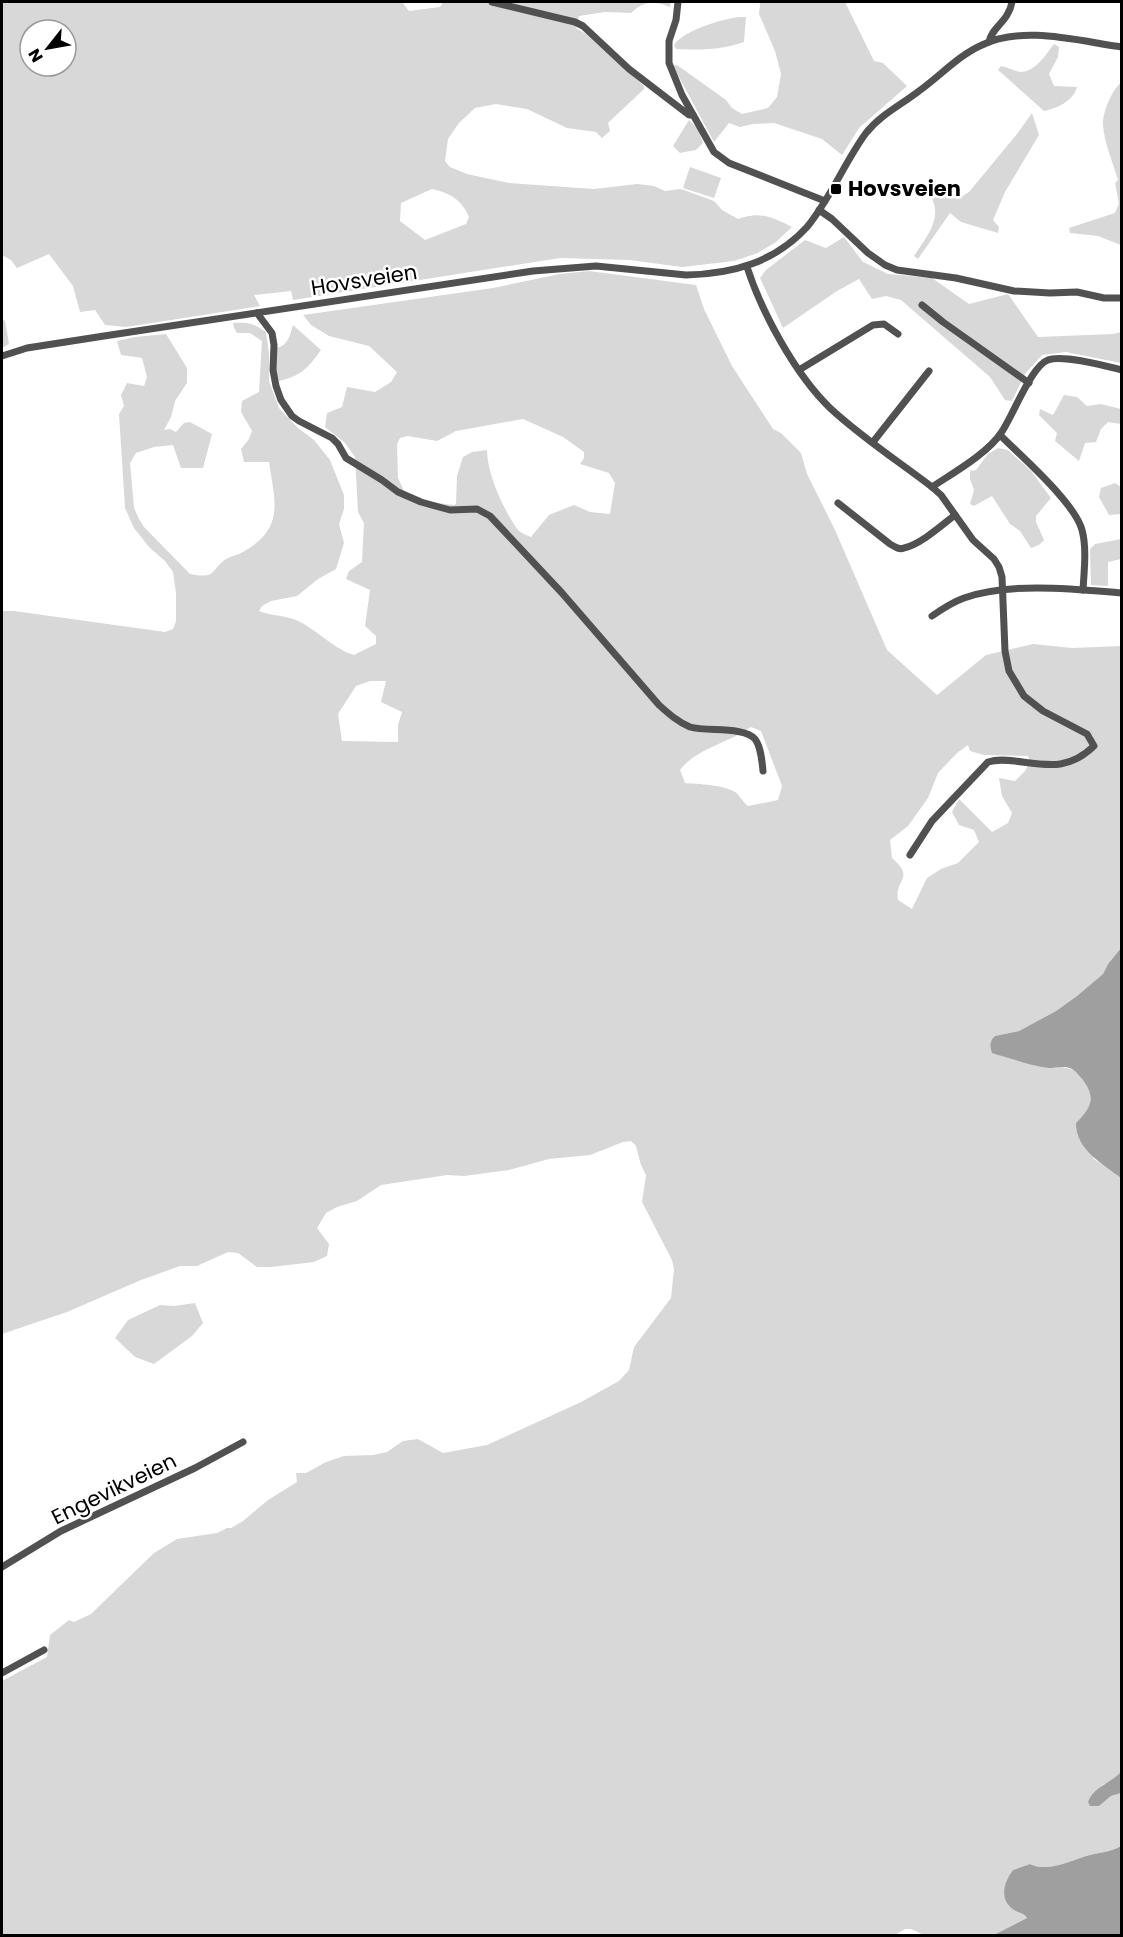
<svg xmlns="http://www.w3.org/2000/svg" width="1123" height="1937" viewBox="0 0 1123 1937" font-family="Poppins,sans-serif">
  <rect width="100%" height="100%" fill="#fff"/>
  <!-- green -->
  <g fill="#d8d8d8" fill-rule="evenodd">
    <path d="M2,2H402L409,11L440,7L443,2H671L670,7C654,0 643,1 631,13L605,12L579,16L576,28L586,34L644,86V89L608,123L610,131L602,138L596,132L567,128L527,109L496,104L475,108L459,123L448,139L445,161L450,167L467,174L509,183L594,189L637,184L654,186L665,191L681,189L714,201L722,210L738,219C761,211 771,217 792,227L776,242L758,253L734,261L682,267L630,260L560,258L293,300L291,291L254,295L260,306L126,327L105,325L95,310L80,312L73,286L49,254L17,268L11,260L2,255ZM30,30H66V66H30ZM432,189C450,193 462,200 469,217L466,224L425,240L400,221L401,203Z"/>
    <polygon points="759,2 845,2 874,61 883,63 907,86 859,128 842,155 822,139 774,123 753,124 740,127 729,123 714,142 673,66 677,65 726,100 732,108 742,114 768,108 777,97 781,74 775,51 759,14 760,5"/>
    <path d="M739,17H746L744,42C720,50 702,50 676,49L674,45C682,31 722,19 739,17Z"/>
    <path d="M1054,44L1059,47L1058,57L1049,74L1054,86L1077,87C1073,101 1058,108 1044,111L998,70L1001,66C1007,67 1014,71 1020,72C1036,72 1046,54 1054,44Z"/>
    <path d="M1121,83V245L1098,236L1070,233L1069,228L1115,213L1119,203L1115,183L1118,180C1113,163 1104,142 1103,125C1102,114 1112,89 1121,83Z"/>
    <path d="M1032,113L1039,135L1005,192L993,220L999,227L998,233L961,222L950,213L918,259L914,256C923,242 937,226 935,209C934,202 931,197 931,190L958,199L969,192L1017,134Z"/>
    <polygon points="689,120 698,129 703,143 696,150 680,153 673,146"/>
    <polygon points="690,167 721,178 714,198 683,188"/>
    <polygon points="844,237 863,262 888,274 932,278 969,304 1008,294 1038,337 1113,334 1121,332 1121,363 1066,352 1042,355 1025,374 1012,401 1005,400 990,377 901,300 886,296 872,299 859,279 837,291 783,328 760,278 766,270 805,240 826,248"/>
    <path d="M589,271L696,285L704,309L732,366L773,429L781,433L801,453L807,474L835,530L887,650L937,695L986,655L1033,644L1072,648L1121,646V948L1108,964L1103,974L1077,996L1056,1011L1019,1031L995,1036L990,1042L1050,1068L1062,1067L1074,1070L1086,1084L1091,1094L1090,1105L1087,1112L1076,1123L1094,1159L1122,1178L1121,1772L1114,1780L1102,1785L1099,1806L1111,1796L1121,1793V1846C1111,1852 1101,1852 1090,1855C1071,1860 1050,1873 1030,1864L1013,1870C1003,1883 999,1900 1014,1910C1020,1914 1023,1912 1027,1918L994,1936L924,1935L911,1929H905L893,1936L2,1935V1681L47,1657L50,1635L69,1620L74,1622L91,1614L154,1553L177,1539L217,1533L227,1528H231L243,1521L268,1500L297,1482L296,1473H306L326,1462L344,1456L373,1455L387,1452L403,1441L418,1439L443,1453L487,1445L581,1402L619,1381L629,1370L634,1347L671,1298L674,1269L672,1260L642,1202L646,1175L641,1165L636,1146L631,1141L623,1142L590,1155L549,1159L509,1170L464,1176L447,1175L381,1185L357,1201L337,1207L326,1213L317,1228L329,1244L327,1256L314,1262L271,1267H257L238,1253L228,1252L197,1266H180L141,1280L67,1312L2,1334V611H14L165,632L173,629L176,621V593L173,572L165,561L149,547L134,528L125,508L119,414L124,406L121,395L127,383L144,386L147,377L142,358L121,355L117,341L135,337L166,334L187,368V383L175,401L171,417L164,430L170,429L176,432L184,423L190,422L212,434L203,468H181L173,445L154,447L136,453L130,463L134,508L139,519L144,527L190,574C218,579 209,571 226,559C231,556 238,555 243,552C285,528 275,503 269,462H244L241,449L249,439L252,431L241,412L242,401L259,392L262,341L250,333H237L234,328L233,323C249,322 253,323 266,332L269,354V381L279,408L298,428L314,440L330,460L344,495V509L339,524L344,543L336,569L318,579L297,596L271,601L262,606L259,611C271,616 284,615 296,620C315,628 335,650 354,655L376,644V636L365,626L370,590L346,579L349,571L362,562L364,523L358,512L355,457L345,443L325,427L327,413L342,407L347,387L375,392L391,382L397,372L369,346L329,336L311,325L303,315L493,288L560,274ZM523,419L563,437L584,452V458L580,464L609,473L615,483L610,514L590,512L574,505L549,515L531,537C526,535 521,533 518,530C504,511 487,474 487,450L472,452L463,457L457,476L456,504L454,505L429,502L405,493L398,478L397,444L400,438L408,436L437,441L456,431ZM370,681H386L381,702L402,712L398,725V742L342,741L338,714L356,686ZM751,727L761,731L782,786L778,800L748,806C742,802 740,795 735,792C724,785 698,784 685,783L680,770C697,748 729,743 751,727ZM968,745L970,751L984,755L1028,756L1030,762L1025,771L1015,781L999,778L1002,796L1012,813L1008,823L992,832L959,799L952,812L959,825L974,830L979,842L958,863L941,869L927,878L912,909L898,900C894,878 916,879 892,858L890,840L908,826L928,798L938,773L957,753Z"/>
    <polygon points="2,319 5,321 9,344 2,348"/>
    <path d="M293,325L321,350C308,368 301,376 279,381L276,370L277,348C288,345 290,336 293,325Z"/>
    <polygon points="1064,395 1077,397 1087,406 1101,404 1121,409 1121,424 1108,422 1101,429 1096,442 1085,443 1079,461 1055,441 1057,433 1039,415 1040,409 1053,415"/>
    <polygon points="998,448 1008,450 1031,471 1051,498 1036,516 1036,522 1044,540 1039,545 1031,548 1020,531 1010,524 992,496 974,506 970,504 974,490 970,479 970,471 976,470 988,454"/>
    <polygon points="1115,483 1121,487 1121,514 1109,515 1099,497 1101,488"/>
    <polygon points="1121,539 1121,559 1108,562 1108,586 1091,585 1090,549 1095,544"/>
    <polygon points="195,1303 203,1323 192,1336 154,1364 135,1357 115,1338 128,1320 160,1305 174,1306"/>
  </g>
  <!-- water -->
  <g fill="#9f9f9f">
    <path d="M1121,948V1178C1103,1164 1076,1150 1076,1123C1091,1108 1097,1098 1082,1079C1079,1076 1076,1071 1072,1069C1065,1065 1056,1068 1049,1068C1032,1066 1014,1059 998,1055L992,1053C990,1046 989,1041 995,1036L1019,1031L1056,1011L1077,996L1103,974L1108,964Z"/>
    <path d="M1121,1772V1793L1111,1796L1099,1806H1090L1088,1802C1094,1786 1110,1784 1121,1772Z"/>
    <path d="M1121,1846V1935H994L1027,1918C1023,1912 1020,1914 1014,1910C999,1900 1003,1883 1013,1870L1030,1864C1049,1873 1071,1860 1090,1855C1101,1852 1111,1852 1121,1846Z"/>
  </g>
  <g fill="none" stroke-linecap="round" stroke-linejoin="round">
    <!-- minor -->
    <g stroke="#515151" stroke-width="7">
      <polyline points="492,2 575,22 583,26 629,69 689,115 693,115"/>
      <polyline points="678,2 676,20 669,41 669,63 682,95 714,152 729,163 825,201"/>
      <path d="M989,42C991,28 1009,21 1012,2"/>
      <polyline points="819,210 832,219 868,253 885,265 897,270 956,278 1014,291 1050,293 1077,292 1104,298 1122,298"/>
      <path d="M747,267C762,313 795,374 830,408C861,437 898,461 932,487L941,495L973,540L994,559L999,567L1002,577L1005,651L1009,671L1024,696L1043,711L1087,734L1094,746C1068,771 1047,765 1015,761C1006,760 997,759 988,762L932,821L910,855"/>
      <polyline points="922,305 943,322 1029,383"/>
      <path d="M257,313L272,333L274,345L273,370L276,386L281,400L292,416L299,421L332,438L338,444L346,458L382,480L398,492L421,502L450,510L477,509L490,516L562,593L659,705C669,714 678,722 690,727C708,732 743,726 755,739C761,747 762,761 763,771"/>
      <path d="M2,356L27,348L104,336L533,271L596,266L686,275C733,274 775,262 807,227C831,198 844,163 866,133C880,115 901,105 919,91C940,76 959,55 982,45C1023,25 1078,41 1122,47"/>
      <polyline points="799,370 873,325 884,324 898,334"/>
      <path d="M1000,435C1021,456 1075,503 1082,530C1087,548 1084,572 1083,590"/>
      <polyline points="873,442 929,371"/>
      <path d="M932,487C953,473 988,453 1001,433C1013,416 1031,366 1048,360C1062,354 1106,366 1122,370"/>
      <path d="M838,503L890,544C895,547 899,550 904,548C920,545 942,525 955,515"/>
      <path d="M932,616C942,609 953,602 964,598C1008,582 1075,589 1122,593"/>
      <polyline points="2,1567 61,1531 195,1468 243,1442"/>
      <polyline points="2,1673 44,1650"/>
    </g>
  </g>
  <!-- markers -->
  <rect fill="#000" stroke="#fff" stroke-width="2" x="830" y="183" width="12" height="12" rx="3"/>
  <g text-anchor="middle" stroke-width="5" stroke-linejoin="round" paint-order="stroke">
    <!-- poi labels -->
    <g font-size="21" font-weight="bold" fill="#000" stroke="#fff" text-anchor="start">
      <text x="848" y="196">Hovsveien</text>
    </g>
    <!-- street labels -->
    <g font-size="21" fill="#000" stroke="#fff">
      <text transform="translate(364 280) rotate(-9)" y="7">Hovsveien</text>
      <text transform="translate(114 1489) rotate(-26)" y="7">Engevikveien</text>
    </g>
  </g>
  <!-- border -->
  <rect width="1123" height="1937" fill="none" stroke="#000000" stroke-width="6"/>
  <!-- north arrow -->
  <g transform="translate(48 48) rotate(239)"><circle r="28" fill="#ffffff" stroke="#999999" stroke-width="1.5"/>
  <path d="M0-4.5L10 22L0 15L-10 22Z" fill="#000000"/>
  <text y="-9" font-size="16" font-weight="bold" text-anchor="middle" fill="#000000">N</text>
  </g>
</svg>
